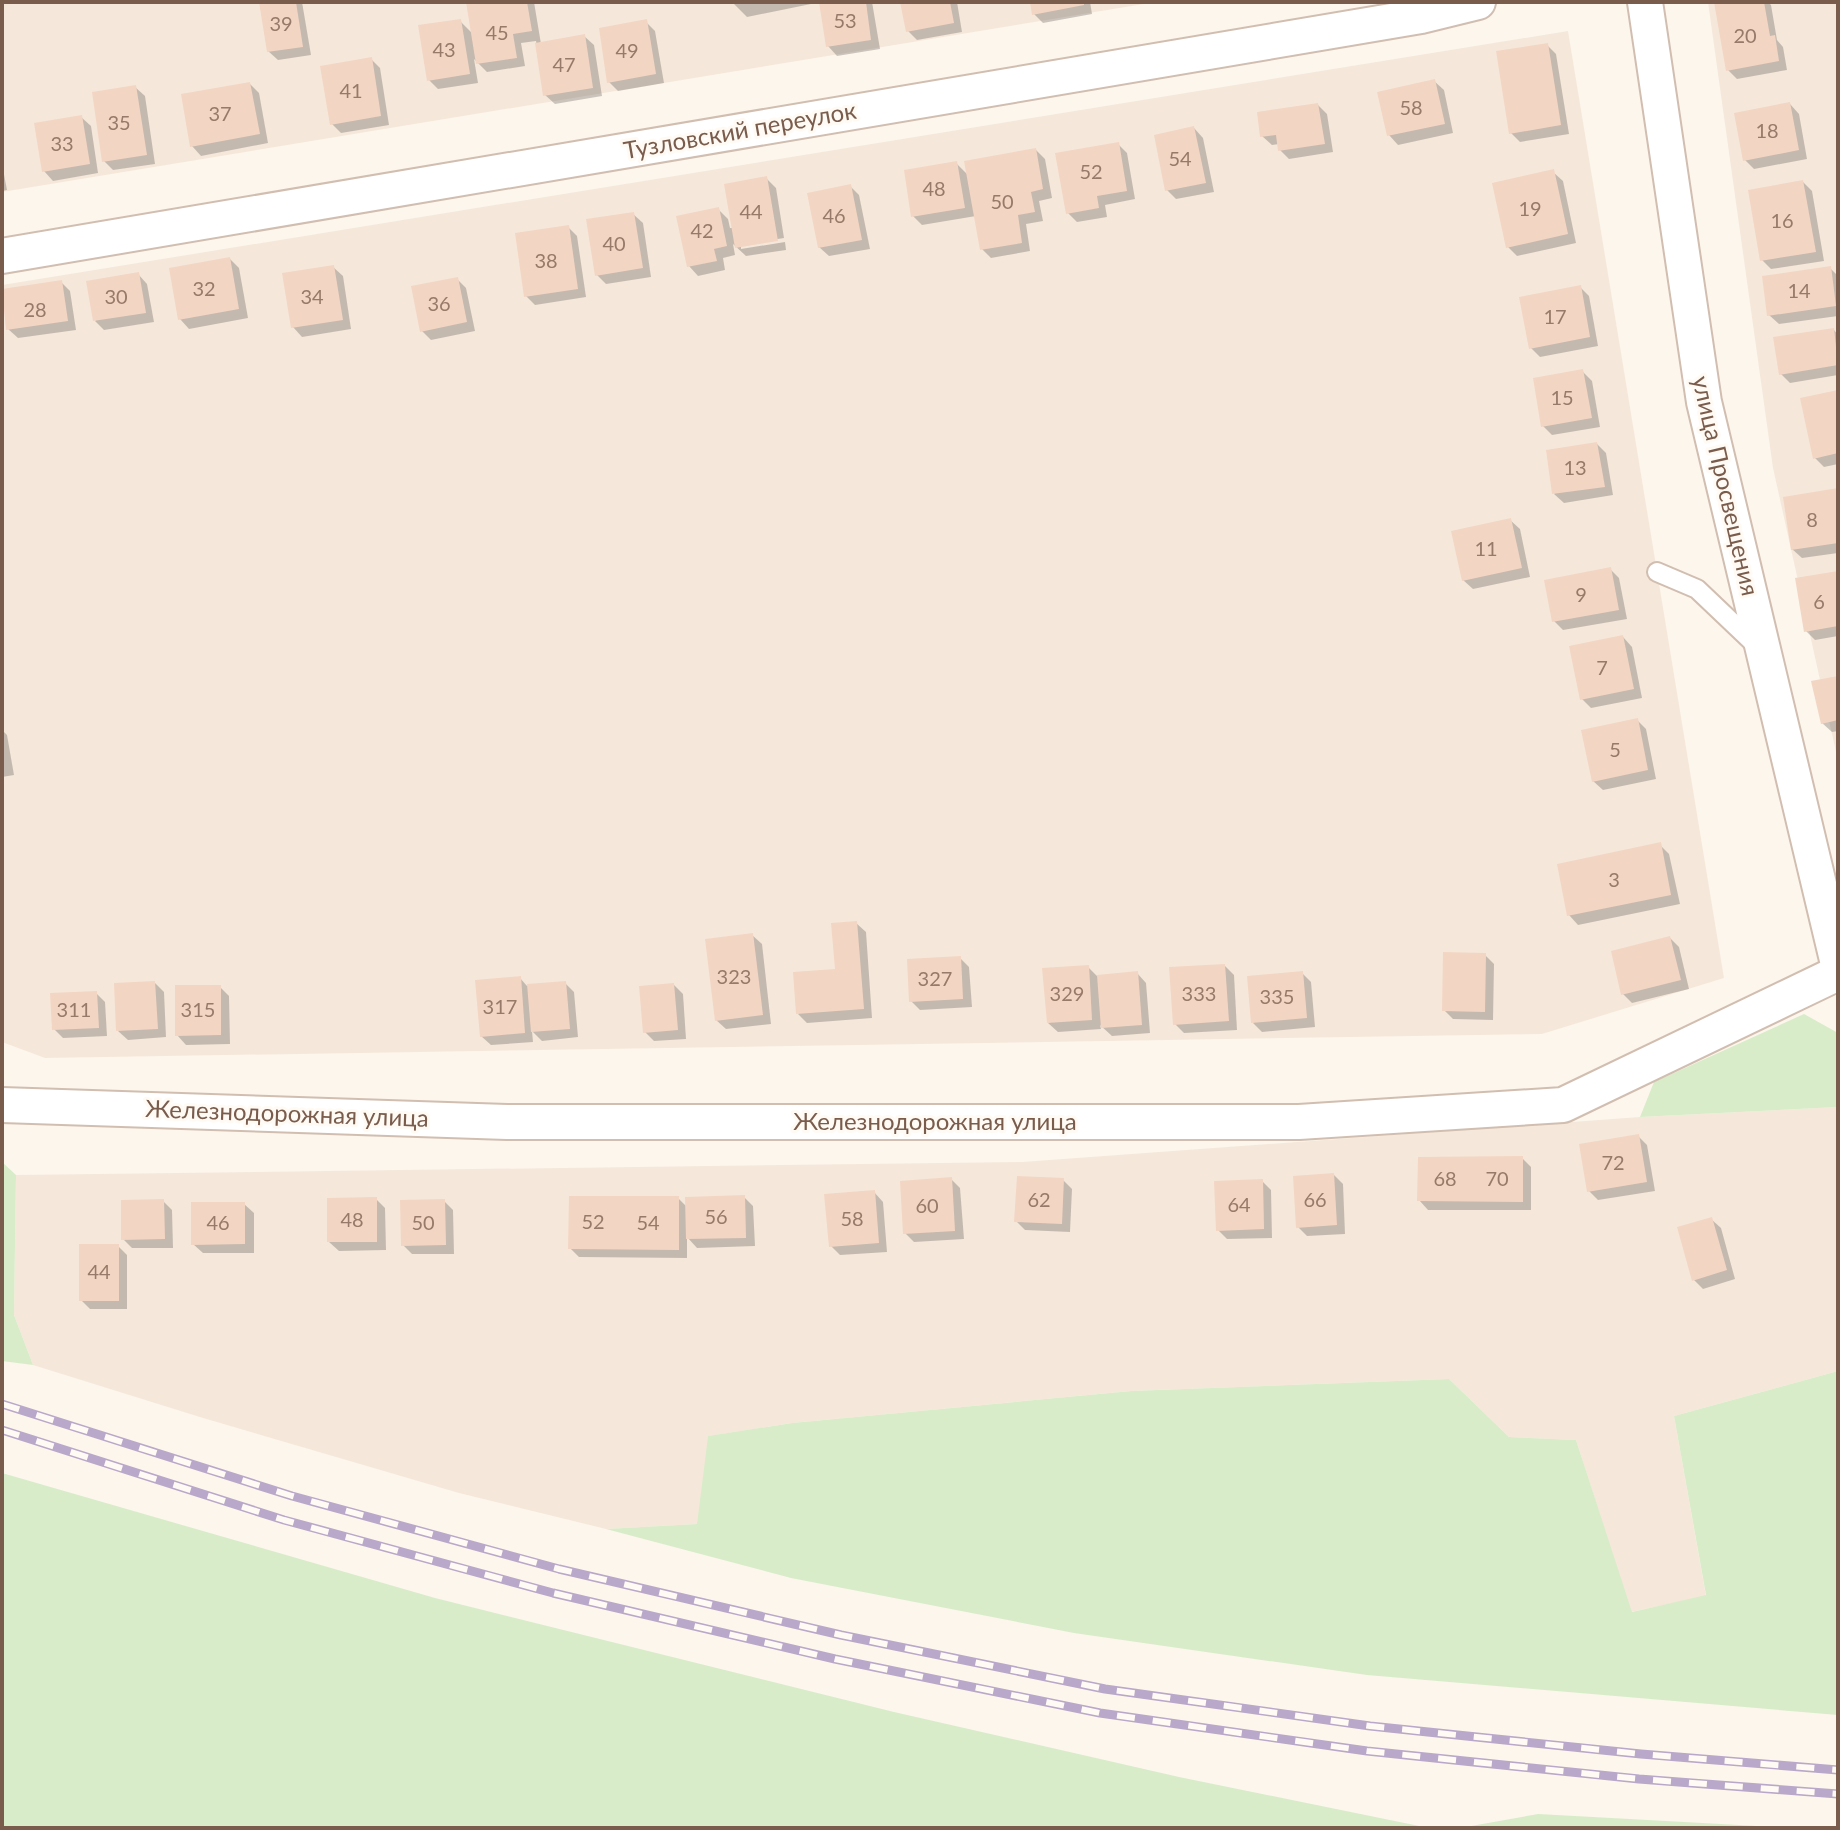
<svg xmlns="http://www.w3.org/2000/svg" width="1840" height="1830" viewBox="0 0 1840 1830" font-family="Lato,sans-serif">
  <rect width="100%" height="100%" fill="#fdf6ec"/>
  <!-- residential -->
  <g fill="#f5e8da">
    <polygon points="2,2 1156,2 2,192"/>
    <polygon points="1708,2 1838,2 1838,761 1773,468"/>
    <polygon points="1568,31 1724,978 1542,1034 45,1058 2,1042 2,285"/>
    <polygon points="1838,1107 1838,1371 1674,1416 1706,1596 1631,1612 1576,1440 1509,1437 1449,1379 1131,1391 792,1423 709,1436 698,1524 606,1529 459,1493 203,1418 33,1365 14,1315 16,1175 1022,1162 1640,1117"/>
  </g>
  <!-- green -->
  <g fill="#d8ecc9">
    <polygon points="1804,1014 1838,1033 1838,1107 1640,1117 1654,1082"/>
    <polygon points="2,1162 16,1175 14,1315 33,1365 2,1361"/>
    <polygon points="1838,1371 1838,1715 1367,1675 1074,1633 791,1578 606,1529 697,1524 708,1436 792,1423 1131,1391 1449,1379 1509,1437 1576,1440 1632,1612 1706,1595 1674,1416"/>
    <polygon points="2,1473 435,1598 894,1712 1179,1777 1429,1828 2,1828"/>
    <polygon points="1538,1814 1793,1828 1460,1828"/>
  </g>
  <!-- shadow -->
  <g fill="#0003">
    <polygon points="261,2 302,2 311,55 278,60 268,51"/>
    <polygon points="468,2 534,2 541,44 584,36 594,45 602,96 555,104 545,95 536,41 521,43 525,66 487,72 474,59 478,83 438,89 429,80 460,21 473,34"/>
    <polygon points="732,2 810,2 811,4 747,17"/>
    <polygon points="821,2 872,2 880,49 837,56 828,46"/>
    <polygon points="902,2 957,2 962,32 917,40 908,31"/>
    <polygon points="1032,2 1090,2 1092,14 1043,23 1034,14"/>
    <polygon points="1725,2 1768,2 1771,5 1777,40 1783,47 1787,70 1737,79 1728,70"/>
    <polygon points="646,22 655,31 664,83 618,91 609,82"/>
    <polygon points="1547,45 1556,54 1569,134 1520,142 1511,133"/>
    <polygon points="371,59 380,68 389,125 341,133 332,124"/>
    <polygon points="1434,81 1444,90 1453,133 1398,145 1389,135"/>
    <polygon points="250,84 259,93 268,143 201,156 192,146"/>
    <polygon points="135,87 145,96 155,164 113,170 104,161"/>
    <polygon points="1790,104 1799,114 1807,159 1754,169 1745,160"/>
    <polygon points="1318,105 1327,114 1333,152 1289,159 1280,150 1279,144 1272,145 1262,136"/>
    <polygon points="81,117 91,126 98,173 53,181 44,171"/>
    <polygon points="1194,128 1203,138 1214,192 1176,199 1167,190"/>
    <polygon points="1118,144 1127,153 1135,199 1105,205 1107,217 1077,222 1068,213"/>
    <polygon points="1036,150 1045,159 1052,198 1039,201 1043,221 1026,224 1030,251 991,258 982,249 976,216 922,225 913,216 956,163 969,176"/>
    <polygon points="2,164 7,190 2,191"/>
    <polygon points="1553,172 1563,181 1576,243 1517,256 1508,247"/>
    <polygon points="767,179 776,188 784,238 741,245 741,249 785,242 786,250 746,256 733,244 735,255 723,258 725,270 698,276 689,266 719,210 728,219 730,228 733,228"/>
    <polygon points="1803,182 1812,191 1824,261 1771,269 1762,260"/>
    <polygon points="850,186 859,195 870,249 829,256 819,247"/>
    <polygon points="633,214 643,223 651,277 606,284 597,275"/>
    <polygon points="568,227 577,236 586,297 535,305 526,296"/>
    <polygon points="230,259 239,268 248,318 189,329 180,319"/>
    <polygon points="333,267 343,276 351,329 302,337 293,327"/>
    <polygon points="1830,268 1838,276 1838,316 1779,324 1769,315"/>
    <polygon points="138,274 147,284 154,322 104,330 95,321"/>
    <polygon points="457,279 466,288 475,331 431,340 422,331"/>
    <polygon points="61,282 70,291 76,330 18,338 8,329"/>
    <polygon points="1580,287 1589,296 1598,346 1540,357 1531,348"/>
    <polygon points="1834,330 1838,335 1838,375 1790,383 1781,374"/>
    <polygon points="1583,372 1592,381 1600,427 1552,435 1543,426"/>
    <polygon points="1838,392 1838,464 1824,467 1815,458"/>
    <polygon points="1597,444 1606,453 1613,495 1564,503 1554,494"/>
    <polygon points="1838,490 1838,553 1802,558 1792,549"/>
    <polygon points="1510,520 1520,529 1530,577 1473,589 1463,580"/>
    <polygon points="1610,569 1619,578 1627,619 1563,630 1554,621"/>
    <polygon points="1838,573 1838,636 1815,640 1806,631"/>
    <polygon points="1623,637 1632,647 1642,698 1591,708 1582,699"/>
    <polygon points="1838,678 1838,731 1832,732 1822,723"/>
    <polygon points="1637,720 1646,729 1656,779 1603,790 1593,781"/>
    <polygon points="2,730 7,735 14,775 2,777"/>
    <polygon points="1660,845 1669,854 1680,904 1578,925 1569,915"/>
    <polygon points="856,923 866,932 872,1018 807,1023 798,1014 837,971"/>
    <polygon points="752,935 762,944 771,1024 726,1029 716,1020"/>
    <polygon points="1670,938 1679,947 1689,989 1632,1003 1623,994"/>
    <polygon points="1485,955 1494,964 1493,1020 1453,1019 1444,1010"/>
    <polygon points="960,958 969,967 972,1007 920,1010 911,1001"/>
    <polygon points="1225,966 1234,975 1237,1030 1184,1033 1175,1024"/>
    <polygon points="1088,967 1098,977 1137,973 1146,983 1150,1033 1112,1036 1100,1025 1101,1029 1058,1032 1048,1023"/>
    <polygon points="1302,973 1311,982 1315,1027 1262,1032 1253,1023"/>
    <polygon points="520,978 527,986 565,983 574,992 578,1037 542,1041 532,1031 533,1042 491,1045 481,1036"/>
    <polygon points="155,983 164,992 166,1037 128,1040 118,1031"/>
    <polygon points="674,985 683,994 686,1039 654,1041 645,1032"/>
    <polygon points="220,987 229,996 230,1044 186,1045 177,1035"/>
    <polygon points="96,993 105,1002 107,1036 63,1038 54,1029"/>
    <polygon points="1638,1136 1647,1145 1655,1191 1598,1200 1589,1191"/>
    <polygon points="1522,1158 1531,1167 1531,1210 1428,1210 1419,1200"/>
    <polygon points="1334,1175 1343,1184 1345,1234 1307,1236 1298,1227"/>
    <polygon points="951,1179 960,1188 964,1239 914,1242 905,1233"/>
    <polygon points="1063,1180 1072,1189 1070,1232 1025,1230 1016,1221"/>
    <polygon points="1262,1181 1271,1190 1272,1238 1227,1239 1218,1230"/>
    <polygon points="874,1192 883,1202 887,1252 840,1255 831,1246"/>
    <polygon points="744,1197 753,1206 755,1246 697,1248 687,1237 687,1258 579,1257 570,1248 678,1198 687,1207"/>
    <polygon points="376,1199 385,1208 386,1250 339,1251 329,1242"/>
    <polygon points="163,1201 172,1210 173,1248 132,1248 123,1239"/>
    <polygon points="444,1201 453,1210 454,1254 412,1254 403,1245"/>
    <polygon points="244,1204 254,1213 254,1253 203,1253 193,1244"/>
    <polygon points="1711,1219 1721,1228 1735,1279 1703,1289 1694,1280"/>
    <polygon points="118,1246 127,1255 127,1309 90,1309 81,1300"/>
  </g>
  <!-- building -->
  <g fill="#f3d5c3">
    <polygon points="259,2 296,2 303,47 267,52"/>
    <polygon points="466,2 527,2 532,31 513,34 517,58 476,64"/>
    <polygon points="819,2 866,2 871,40 826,47"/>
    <polygon points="900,2 950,2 954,23 906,32"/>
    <polygon points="1030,2 1084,2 1084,5 1032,15"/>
    <polygon points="1714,2 1764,2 1770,36 1775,35 1779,61 1726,71"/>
    <polygon points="461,19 470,74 427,81 418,25"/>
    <polygon points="647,19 656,74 607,83 599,28"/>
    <polygon points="585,34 593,88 543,96 535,43"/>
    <polygon points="1548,43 1561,125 1509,134 1496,51"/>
    <polygon points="372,57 381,116 330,125 320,66"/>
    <polygon points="1435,79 1445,124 1387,136 1377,92"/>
    <polygon points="250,82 260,134 190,147 181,94"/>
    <polygon points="136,85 147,155 102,162 92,92"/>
    <polygon points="1790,102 1799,150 1743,161 1734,113"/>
    <polygon points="1318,103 1325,144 1278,151 1276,135 1260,137 1257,112"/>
    <polygon points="82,115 90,164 42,172 34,123"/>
    <polygon points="1194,126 1206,183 1165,191 1154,135"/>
    <polygon points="1119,142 1127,191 1097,196 1099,208 1066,214 1055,153"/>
    <polygon points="1036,148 1043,189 1031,192 1035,212 1018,215 1022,243 980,250 964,161"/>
    <polygon points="957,161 965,208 911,217 904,170"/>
    <polygon points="1554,169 1568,234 1506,248 1492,183"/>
    <polygon points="767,176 778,241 735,248 724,184"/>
    <polygon points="1803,180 1816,252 1760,261 1748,190"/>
    <polygon points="851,184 862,240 818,248 807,193"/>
    <polygon points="719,207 727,246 714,249 717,261 687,267 676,216"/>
    <polygon points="634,212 643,268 595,276 586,219"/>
    <polygon points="569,225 578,289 524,297 515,233"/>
    <polygon points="230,257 239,309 178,320 169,268"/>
    <polygon points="334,265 343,320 291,328 282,273"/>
    <polygon points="1831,266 1836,306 1767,316 1762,276"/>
    <polygon points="139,272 146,313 93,321 86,281"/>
    <polygon points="458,277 467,322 420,332 411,286"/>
    <polygon points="62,280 68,321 6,330 2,289"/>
    <polygon points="1581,285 1590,337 1529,349 1519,297"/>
    <polygon points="1834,328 1838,365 1779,375 1773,337"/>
    <polygon points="1583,369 1592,418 1541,427 1533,378"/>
    <polygon points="1838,390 1838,453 1813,459 1800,398"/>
    <polygon points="1597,442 1605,487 1552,494 1546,450"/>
    <polygon points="1838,488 1838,543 1791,550 1783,497"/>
    <polygon points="1511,518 1522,568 1462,581 1451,531"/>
    <polygon points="1611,567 1619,610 1552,622 1544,580"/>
    <polygon points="1838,571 1838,626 1804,632 1795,578"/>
    <polygon points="1623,635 1634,689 1580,700 1569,646"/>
    <polygon points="1838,676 1838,720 1821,724 1811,681"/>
    <polygon points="1638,718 1648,770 1592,782 1581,730"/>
    <polygon points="1661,842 1671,895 1567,916 1557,864"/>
    <polygon points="857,921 864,1009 796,1014 793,972 835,969 831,923"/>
    <polygon points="753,933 763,1015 715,1021 705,939"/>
    <polygon points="1670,936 1681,980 1621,995 1611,951"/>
    <polygon points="1443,952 1486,953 1485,1012 1442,1011"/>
    <polygon points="961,956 963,999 909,1002 907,959"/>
    <polygon points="1225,964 1229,1021 1173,1025 1169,967"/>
    <polygon points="1089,965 1092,1020 1047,1023 1042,968"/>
    <polygon points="1138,971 1142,1025 1101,1028 1097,975"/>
    <polygon points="1303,971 1307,1018 1251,1023 1247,976"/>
    <polygon points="521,976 525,1033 480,1037 475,980"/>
    <polygon points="155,981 158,1029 116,1031 114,983"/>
    <polygon points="566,981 570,1029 531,1032 527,984"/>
    <polygon points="674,983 678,1030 643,1033 639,986"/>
    <polygon points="175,985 221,985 221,1035 175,1036"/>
    <polygon points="97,991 99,1028 52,1030 50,993"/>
    <polygon points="1639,1134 1647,1182 1587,1192 1579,1144"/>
    <polygon points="1523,1156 1523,1202 1417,1201 1418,1157"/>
    <polygon points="1334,1173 1337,1225 1296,1228 1293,1176"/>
    <polygon points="1017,1176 1064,1178 1062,1224 1014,1222"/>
    <polygon points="952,1177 955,1231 903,1234 900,1181"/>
    <polygon points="1263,1179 1264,1229 1216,1231 1214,1181"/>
    <polygon points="875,1190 879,1243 829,1247 824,1194"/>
    <polygon points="745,1195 746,1238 686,1239 685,1197"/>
    <polygon points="569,1196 679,1196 679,1250 568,1249"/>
    <polygon points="377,1197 377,1242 327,1242 327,1198"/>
    <polygon points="164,1199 165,1239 121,1240 121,1200"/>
    <polygon points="445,1199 446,1245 401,1246 400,1200"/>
    <polygon points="191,1202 245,1202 245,1244 191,1245"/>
    <polygon points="1712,1217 1727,1270 1692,1281 1677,1227"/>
    <rect x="79" y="1244" width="40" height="57"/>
  </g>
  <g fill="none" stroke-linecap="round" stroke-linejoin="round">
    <!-- lane casing -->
    <g stroke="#d1beb0" stroke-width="22">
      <polyline id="lane" points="1657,572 1697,589 1758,647"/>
    </g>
    <!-- street casing -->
    <g stroke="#d1beb0" stroke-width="38">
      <g id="street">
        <polyline points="1645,2 1704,402 1838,964"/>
        <polyline points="2,256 1421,16 1478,2"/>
        <polyline points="2,1105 507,1122 1299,1122 1563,1105 1838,973"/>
      </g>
    </g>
    <!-- lane -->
    <use href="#lane" stroke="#fff" stroke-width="18"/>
    <!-- street -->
    <use href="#street" stroke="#fff" stroke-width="34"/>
    <!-- rail casing -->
    <g stroke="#b9a8c9" stroke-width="9">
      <g id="rail">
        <polyline points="2,1404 292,1496 559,1569 841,1635 1105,1689 1370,1726 1641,1754 1838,1770"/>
        <polyline points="2,1430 284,1520 553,1593 835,1659 1100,1713 1367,1751 1639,1779 1838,1794"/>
      </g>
    </g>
    <!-- rail -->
    <use href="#rail" stroke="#fffaf3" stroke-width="6" stroke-dasharray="18" stroke-linecap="butt"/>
  </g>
  <g text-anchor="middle" stroke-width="6" stroke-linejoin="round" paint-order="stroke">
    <!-- number labels -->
    <g font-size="20" fill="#987a6a">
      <text x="845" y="28">53</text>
      <text x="281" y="31">39</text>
      <text x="497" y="40">45</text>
      <text x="1745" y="43">20</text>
      <text x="444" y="57">43</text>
      <text x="627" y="58">49</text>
      <text x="564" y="72">47</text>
      <text x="351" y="98">41</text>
      <text x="1411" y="115">58</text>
      <text x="220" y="121">37</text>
      <text x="119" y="130">35</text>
      <text x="1767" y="138">18</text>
      <text x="62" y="151">33</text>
      <text x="1180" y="166">54</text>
      <text x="1091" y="179">52</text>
      <text x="934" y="196">48</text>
      <text x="1002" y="209">50</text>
      <text x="1530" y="216">19</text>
      <text x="751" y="219">44</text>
      <text x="834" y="223">46</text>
      <text x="1782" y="228">16</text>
      <text x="702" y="238">42</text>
      <text x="614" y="251">40</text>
      <text x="546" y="268">38</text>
      <text x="204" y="296">32</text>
      <text x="1799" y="298">14</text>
      <text x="116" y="304">30</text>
      <text x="312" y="304">34</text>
      <text x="439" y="311">36</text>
      <text x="35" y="317">28</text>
      <text x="1555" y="324">17</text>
      <text x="1562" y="405">15</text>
      <text x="1575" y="475">13</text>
      <text x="1812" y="527">8</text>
      <text x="1486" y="556">11</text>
      <text x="1581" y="602">9</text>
      <text x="1819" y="609">6</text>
      <text x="1602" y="675">7</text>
      <text x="1615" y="757">5</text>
      <text x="1614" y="887">3</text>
      <text x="734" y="984">323</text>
      <text x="935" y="986">327</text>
      <text x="1067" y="1001">329</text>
      <text x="1199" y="1001">333</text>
      <text x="1277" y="1004">335</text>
      <text x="500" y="1014">317</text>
      <text x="74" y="1017">311</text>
      <text x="198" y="1017">315</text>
      <text x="1613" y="1170">72</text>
      <text x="1445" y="1186">68</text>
      <text x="1497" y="1186">70</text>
      <text x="1039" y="1207">62</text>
      <text x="1315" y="1207">66</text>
      <text x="1239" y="1212">64</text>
      <text x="927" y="1213">60</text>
      <text x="716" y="1224">56</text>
      <text x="852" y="1226">58</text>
      <text x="352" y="1227">48</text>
      <text x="593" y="1229">52</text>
      <text x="218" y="1230">46</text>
      <text x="423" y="1230">50</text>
      <text x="648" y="1230">54</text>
      <text x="99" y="1279">44</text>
    </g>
    <!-- street labels -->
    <g font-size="24" fill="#7a5c4d" stroke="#fffaf3">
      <text transform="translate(740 131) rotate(-10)" y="8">Тузловский переулок</text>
      <text transform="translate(1725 486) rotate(77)" y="8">улица Просвещения</text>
      <text transform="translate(287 1114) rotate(2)" y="8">Железнодорожная улица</text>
      <text x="935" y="1130">Железнодорожная улица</text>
    </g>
  </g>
  <!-- border -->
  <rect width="1840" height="1830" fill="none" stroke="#7a5c4d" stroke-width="8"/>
</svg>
